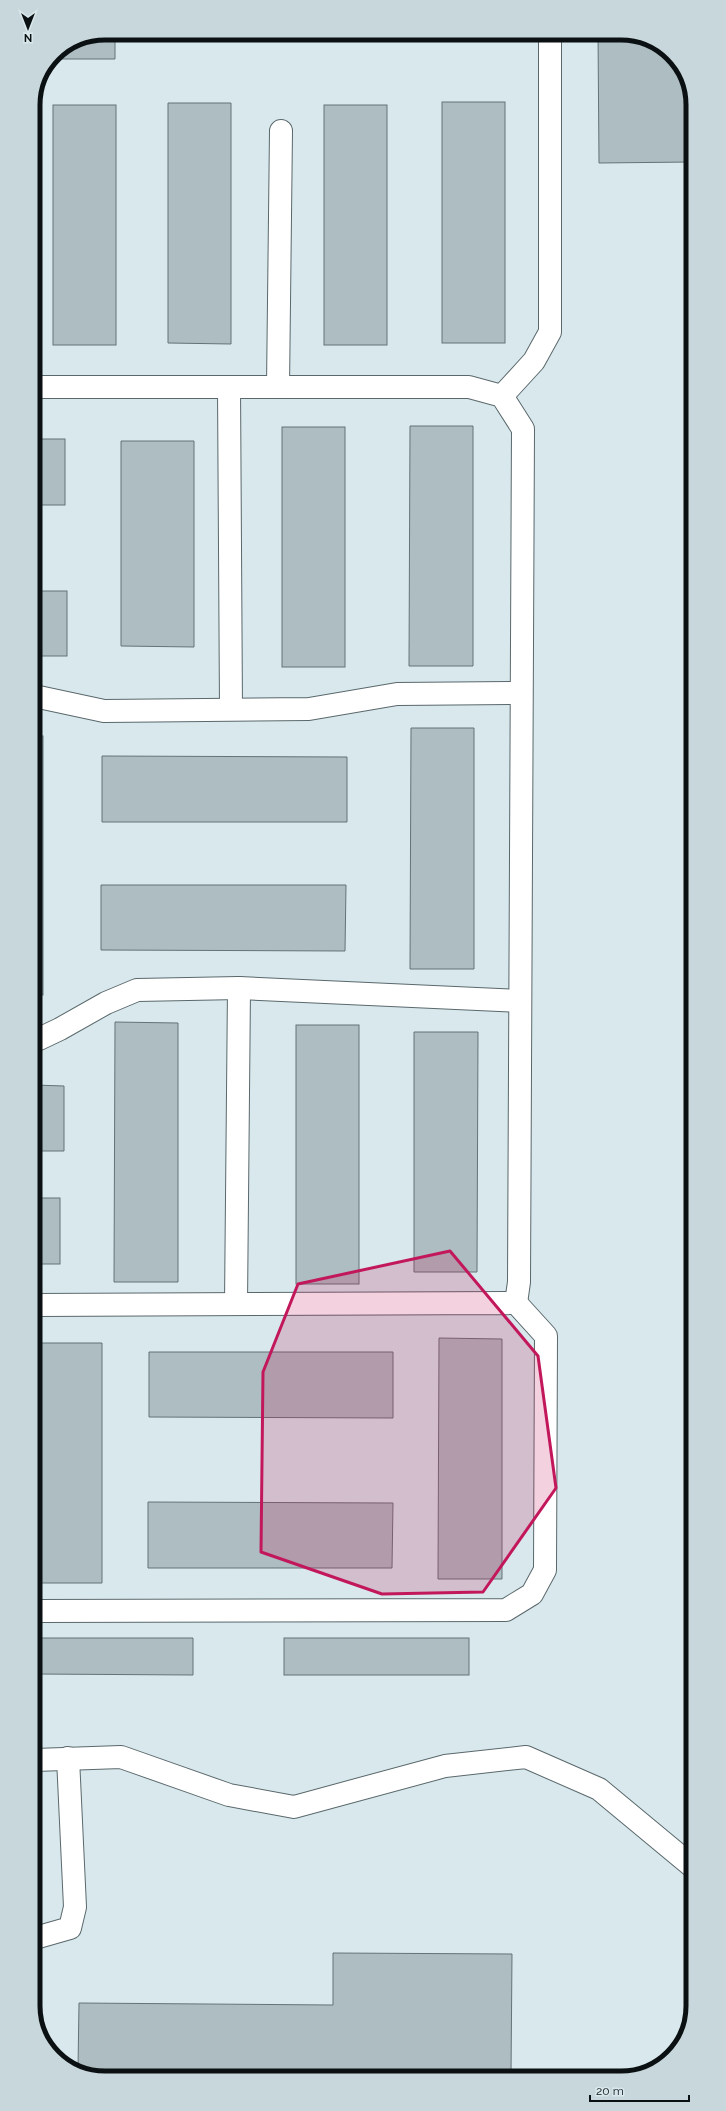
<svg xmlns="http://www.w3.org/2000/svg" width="726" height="2111" viewBox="0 0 726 2111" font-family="Raleway,sans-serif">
  <rect width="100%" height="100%" fill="#d8e8ec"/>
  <!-- building -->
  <g fill="#aebdc1" stroke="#657377">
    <polygon points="105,33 115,33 115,59 52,59 54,54 77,38"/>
    <polygon points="598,33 626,33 668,51 691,86 691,162 599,163"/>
    <rect x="442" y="102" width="63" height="241"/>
    <polygon points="168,103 231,103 231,344 168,343"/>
    <rect x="53" y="105" width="63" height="240"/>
    <rect x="324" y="105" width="63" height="240"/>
    <polygon points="410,426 473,426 473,666 409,666"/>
    <rect x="282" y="427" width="63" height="240"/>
    <rect x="34" y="439" width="31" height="66"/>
    <polygon points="121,441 194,441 194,647 121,646"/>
    <rect x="34" y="591" width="33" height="65"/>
    <polygon points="411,728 474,728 474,969 410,969"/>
    <rect x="34" y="736" width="9" height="259"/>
    <polygon points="102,756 347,757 347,822 102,822"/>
    <polygon points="101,885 346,885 345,951 101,950"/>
    <polygon points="115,1022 178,1023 178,1282 114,1282"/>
    <rect x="296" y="1025" width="63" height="259"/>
    <polygon points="414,1032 478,1032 477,1272 414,1272"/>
    <polygon points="34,1085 64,1086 64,1151 34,1151"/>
    <rect x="34" y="1198" width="26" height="66"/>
    <polygon points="439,1338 502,1339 502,1579 438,1579"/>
    <polygon points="39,1343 102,1343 102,1583 38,1583"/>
    <polygon points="149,1352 393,1352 393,1418 149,1417"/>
    <polygon points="148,1502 393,1503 392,1568 148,1568"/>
    <polygon points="35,1638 193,1638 193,1675 35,1674"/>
    <rect x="284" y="1638" width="185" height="37"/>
    <polygon points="333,1953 512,1954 511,2076 100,2078 78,2069 79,2003 333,2005"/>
    <polygon points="613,2073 643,2074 640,2076 613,2076"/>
  </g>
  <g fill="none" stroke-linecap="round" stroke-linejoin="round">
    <!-- minor casing -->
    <g stroke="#5a686c" stroke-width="24">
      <g id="minor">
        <polyline points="33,387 469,387 502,396 523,429 519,1282 516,1303"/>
        <polyline points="229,387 231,709"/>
        <polyline points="278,387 281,131"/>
        <polyline points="502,396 534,361 550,332 550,33"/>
        <polyline points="34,696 104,711 309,709 397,694 521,693"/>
        <polyline points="34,1039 39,1039 60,1029 106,1003 137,990 239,988 520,1001"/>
        <polyline points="236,1304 239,988"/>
        <polyline points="35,1305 516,1303 546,1336 545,1570 532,1594 506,1610 35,1611"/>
        <polyline points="35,1760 121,1757 229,1795 294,1807 445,1766 526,1757 599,1789 693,1867"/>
        <polyline points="35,1938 70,1928 75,1907 68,1758"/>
      </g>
    </g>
    <!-- minor -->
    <use href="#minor" stroke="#fff" stroke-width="22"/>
  </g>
  <!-- marked area -->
  <path fill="#c2185b" fill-opacity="0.2" stroke="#c2185b" stroke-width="3" stroke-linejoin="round" d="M450,1251L538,1356L556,1488L483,1592L382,1594L261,1552L263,1372L298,1284Z"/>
  <!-- crop -->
  <path d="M0 0H726V2111H0ZM105 40H621A65 65 0 0 1 686 105V2006A65 65 0 0 1 621 2071H105A65 65 0 0 1 40 2006V105A65 65 0 0 1 105 40Z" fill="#c8d7db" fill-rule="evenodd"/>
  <path fill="none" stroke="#0b1112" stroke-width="5" d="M105 40H621A65 65 0 0 1 686 105V2006A65 65 0 0 1 621 2071H105A65 65 0 0 1 40 2006V105A65 65 0 0 1 105 40Z"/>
  <!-- north arrow -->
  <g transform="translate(28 28) rotate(180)" stroke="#d8e8ec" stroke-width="3" paint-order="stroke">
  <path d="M0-3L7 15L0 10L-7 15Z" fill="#0b1112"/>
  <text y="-6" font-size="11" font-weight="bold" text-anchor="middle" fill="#0b1112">N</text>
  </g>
  <!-- scale -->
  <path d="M590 2095v6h99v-6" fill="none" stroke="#0b1112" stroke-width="2"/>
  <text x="596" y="2095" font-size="12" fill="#0b1112" stroke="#d8e8ec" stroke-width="3" paint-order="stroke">20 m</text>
</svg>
